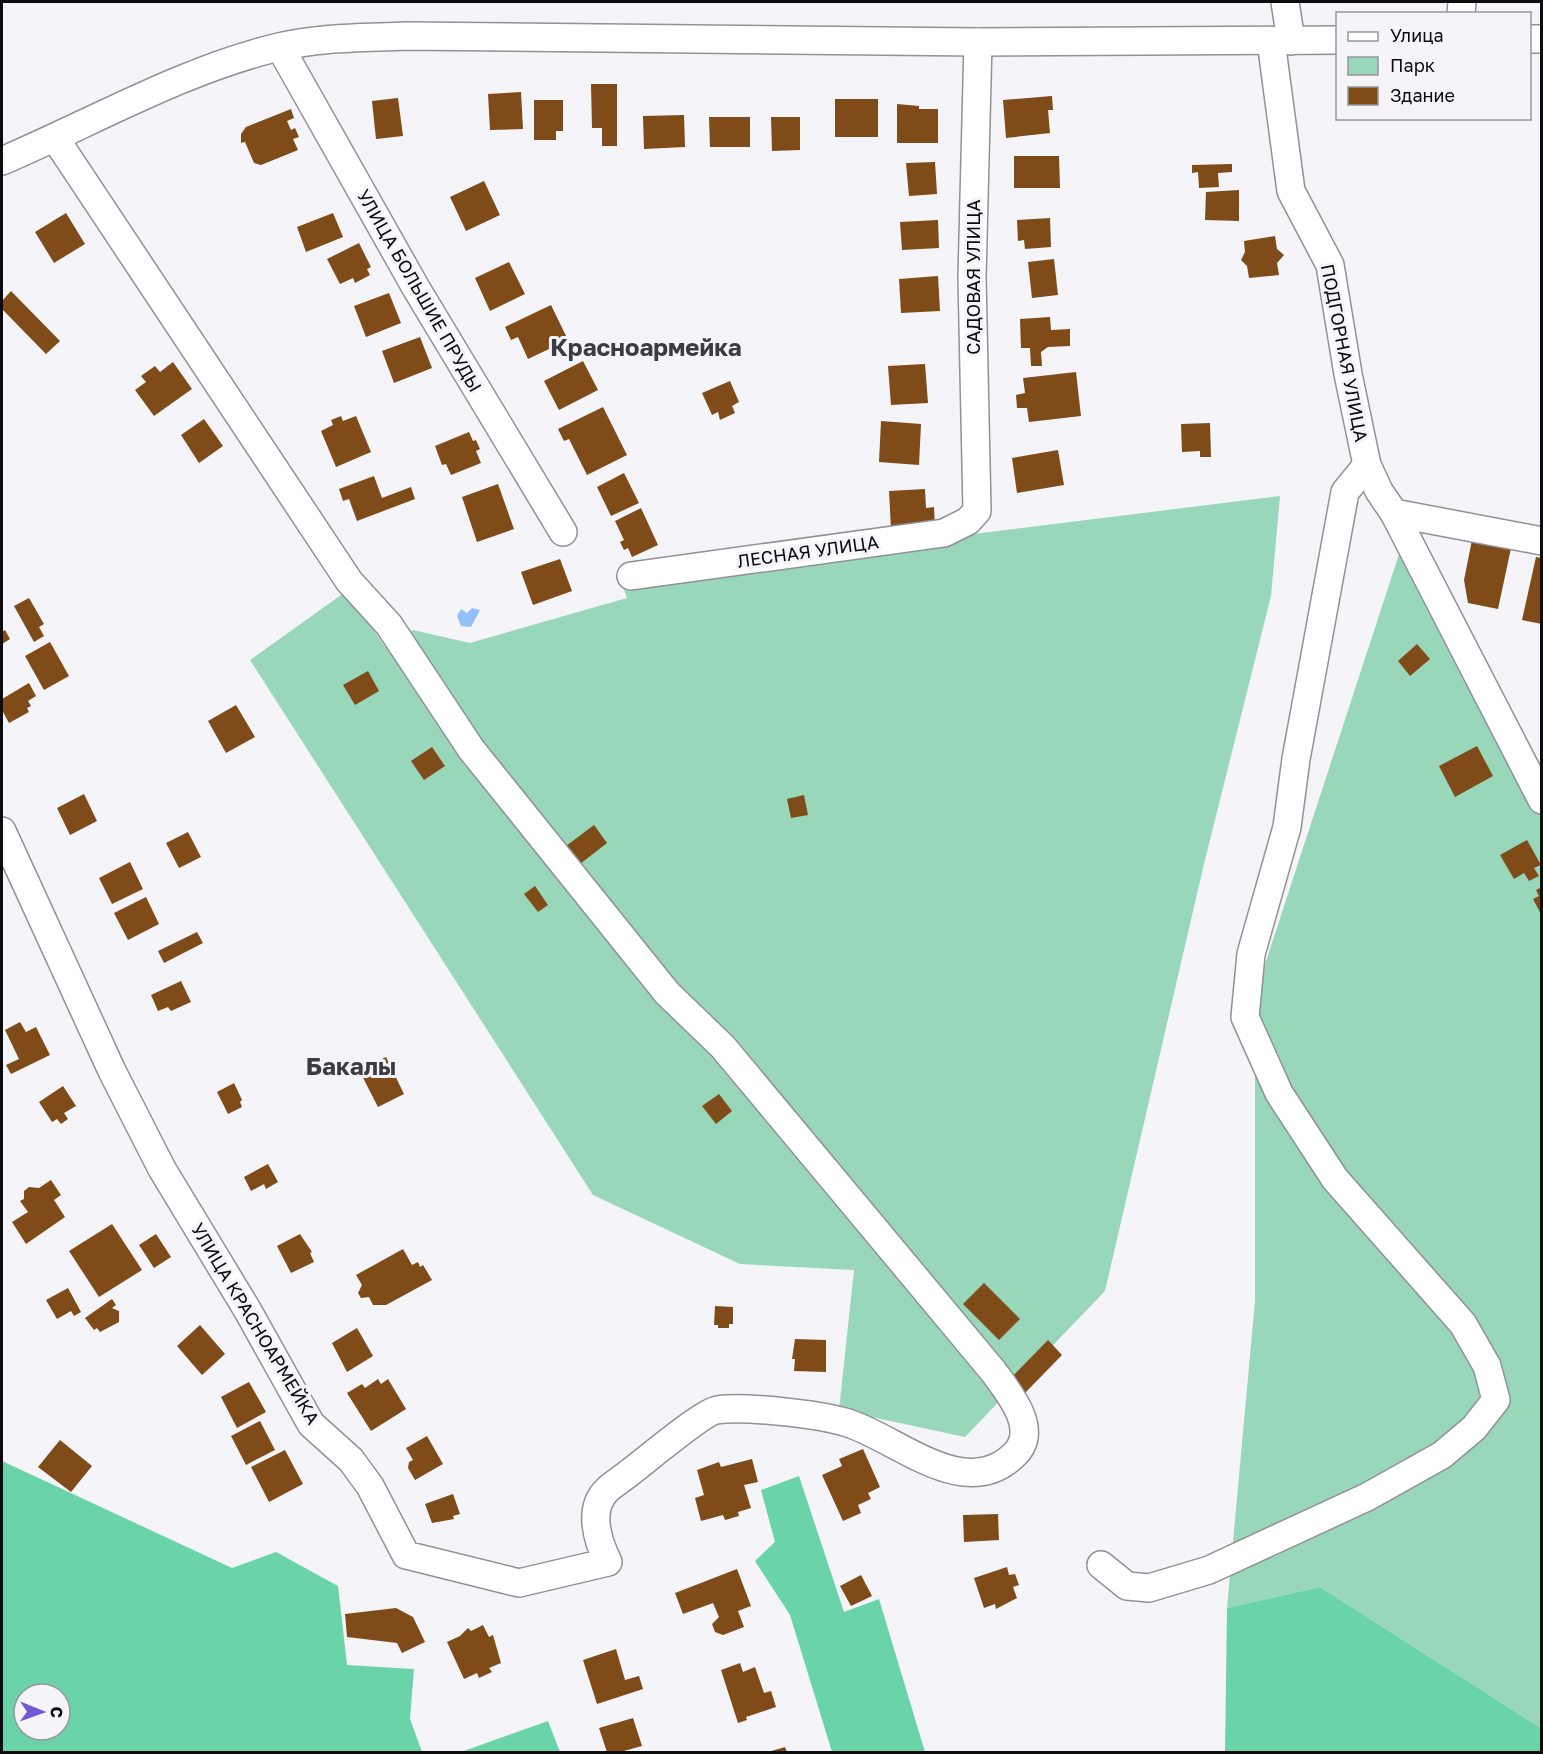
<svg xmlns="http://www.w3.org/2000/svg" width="1543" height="1754" viewBox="0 0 1543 1754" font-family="'Golos Text',sans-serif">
  <rect width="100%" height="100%" fill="#f4f4f9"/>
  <!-- green -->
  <g fill="#98d7ba">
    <polygon points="1280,496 1271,596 1203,868 1105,1291 965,1437 839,1410 854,1270 740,1264 593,1195 250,660 348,590 385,647 413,630 470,643 627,598 620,578"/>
    <polygon points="1404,539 1541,801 1541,1728 1320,1587 1227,1608 1255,1301 1255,995"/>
  </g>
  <!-- forest -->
  <g fill="#6ad4a8" fill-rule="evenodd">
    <path d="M2,1461L232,1568L276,1552L338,1586L347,1665L414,1669L410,1719L422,1752H2ZM24,1694H60V1730H24Z"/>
    <polygon points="799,1476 844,1612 879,1599 925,1752 832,1752 790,1615 755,1561 775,1542 761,1490"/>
    <polygon points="1320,1587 1541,1728 1541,1752 1225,1752 1227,1608"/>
    <polygon points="548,1721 560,1752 461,1752"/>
  </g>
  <!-- water -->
  <polygon fill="#93c0f9" points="472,608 480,610 471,627 461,626 457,616 461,609 467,613"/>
  <!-- building -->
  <g fill="#7f4b18">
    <polygon points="591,84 617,84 617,146 602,146 602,128 592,128"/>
    <polygon points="521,92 523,129 490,130 488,94"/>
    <polygon points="1052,96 1053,110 1048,110 1050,133 1006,138 1003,100"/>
    <polygon points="398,98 403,136 376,139 372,101"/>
    <rect x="835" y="99" width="43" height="38"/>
    <polygon points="534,100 563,100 563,131 556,131 556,140 534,140"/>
    <polygon points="897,104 919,106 919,109 938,109 938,143 897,143"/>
    <polygon points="291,109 294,118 287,121 291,130 295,128 299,137 293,139 298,150 261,165 254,163 245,142 241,143 241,134 246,127"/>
    <polygon points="684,115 685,147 644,149 643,116"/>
    <polygon points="709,117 750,117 750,147 710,147"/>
    <polygon points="771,117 800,117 800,150 772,151"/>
    <polygon points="1014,156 1059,156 1060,188 1014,188"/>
    <polygon points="935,162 937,194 909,196 906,163"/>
    <polygon points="1232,164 1232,172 1218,173 1219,187 1199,188 1198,172 1192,173 1192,165"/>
    <polygon points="484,181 500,215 466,231 450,197"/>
    <polygon points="1239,190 1239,221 1205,220 1206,192"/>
    <polygon points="66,213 85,244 54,263 35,232"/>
    <polygon points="333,213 343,237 306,252 297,227"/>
    <polygon points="1050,218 1051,247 1025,249 1024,240 1018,241 1017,220"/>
    <polygon points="938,220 939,248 902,250 900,222"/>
    <polygon points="1275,236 1277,249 1284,255 1277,263 1279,275 1249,278 1247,266 1241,260 1245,252 1244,241"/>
    <polygon points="359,243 371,267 367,269 370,275 355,283 353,278 340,284 327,259"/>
    <polygon points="1054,259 1058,295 1032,298 1028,262"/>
    <polygon points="509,262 525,294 490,311 475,278"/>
    <polygon points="938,276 940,311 901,313 899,279"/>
    <polygon points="11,291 60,341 46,354 2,309 2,301"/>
    <polygon points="389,293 401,323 366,337 354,306"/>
    <polygon points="551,305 568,340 528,359 518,337 511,340 505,327"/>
    <polygon points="1050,317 1051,330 1070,329 1070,346 1048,347 1041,352 1042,366 1031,366 1030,348 1021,348 1020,319"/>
    <polygon points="420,337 432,368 394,383 382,351"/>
    <polygon points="583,361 598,390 559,410 544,381"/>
    <polygon points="173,362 192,389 154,416 135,390 146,382 141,376 155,366 160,372"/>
    <polygon points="925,364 928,403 891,405 888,366"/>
    <polygon points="1076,372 1081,416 1029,422 1027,408 1017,408 1016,395 1025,393 1023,378"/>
    <polygon points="730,381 739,402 732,406 735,413 720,420 718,412 712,415 702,393"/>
    <polygon points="603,407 627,455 587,475 569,439 564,441 558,429"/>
    <polygon points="341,416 343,421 356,416 371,452 336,467 321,431 333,425 331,420"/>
    <polygon points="204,419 223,446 199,463 181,435"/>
    <polygon points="881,421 921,424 919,465 879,462"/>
    <polygon points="1210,423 1211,457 1200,457 1200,451 1182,452 1181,424"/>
    <polygon points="469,432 473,441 476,440 480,449 476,451 481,463 451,475 446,464 442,465 435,446"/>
    <polygon points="1058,450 1064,485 1017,493 1012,458"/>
    <polygon points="624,473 639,503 611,516 597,487"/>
    <polygon points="374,476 382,498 411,487 415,499 357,521 349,499 343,501 339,489"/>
    <polygon points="498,484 514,529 477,542 462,497"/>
    <polygon points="925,489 926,508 934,507 935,527 891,529 889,491"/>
    <polygon points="641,508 658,545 632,557 628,548 624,550 620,542 624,540 615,521"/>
    <polygon points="1472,540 1511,548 1498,609 1468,603 1464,580"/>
    <polygon points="1536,557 1542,558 1542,624 1522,620"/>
    <polygon points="560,559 572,591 533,605 521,572"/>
    <polygon points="29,598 44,624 39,627 44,636 34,642 14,606"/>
    <polygon points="5,630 10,639 2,644 2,632"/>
    <polygon points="50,642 69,676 44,690 25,656"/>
    <polygon points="1417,644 1430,659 1410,676 1398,661"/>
    <polygon points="368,671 379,691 355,705 343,685"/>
    <polygon points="29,683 36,696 28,701 31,706 27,708 29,712 9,723 2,710 2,699"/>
    <polygon points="236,705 255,737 226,753 208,721"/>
    <polygon points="1477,746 1493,776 1455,797 1439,766"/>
    <polygon points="432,747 445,766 424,780 411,761"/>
    <polygon points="84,794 97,821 70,835 57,808"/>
    <polygon points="804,795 808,815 791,818 787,799"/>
    <polygon points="594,825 607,843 580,864 566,846"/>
    <polygon points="188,832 201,857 179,868 166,843"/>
    <polygon points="1527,840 1541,865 1534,868 1539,876 1529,881 1524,873 1514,879 1500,855"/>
    <polygon points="130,862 143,889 112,904 99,878"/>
    <polygon points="535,886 548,905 538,912 524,894"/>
    <polygon points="1542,887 1542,916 1533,899 1539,896 1536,890"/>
    <polygon points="146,897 159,924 128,940 114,913"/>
    <polygon points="197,932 203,943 164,963 158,951"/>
    <polygon points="181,981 191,1002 171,1011 168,1007 158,1011 151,995"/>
    <polygon points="20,1022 26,1032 36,1027 50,1055 11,1074 6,1065 19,1059 5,1030"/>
    <polygon points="386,1057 404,1094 378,1107 359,1070"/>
    <polygon points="234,1083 242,1100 240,1102 242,1107 228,1114 217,1092"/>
    <polygon points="63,1086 76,1106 64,1113 68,1119 61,1124 57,1119 52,1122 39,1102"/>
    <polygon points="719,1094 732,1111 716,1124 702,1106"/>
    <polygon points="268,1164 278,1182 266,1189 264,1184 251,1191 244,1177"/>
    <polygon points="51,1180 61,1195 54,1200 65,1217 26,1244 12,1222 28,1212 20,1201 24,1199 24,1191 29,1187 39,1188"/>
    <polygon points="112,1224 142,1270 99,1297 69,1251"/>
    <polygon points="156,1234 171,1257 154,1268 139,1245"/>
    <polygon points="300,1234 312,1252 310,1253 314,1262 291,1273 277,1246"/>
    <polygon points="403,1249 412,1265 418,1262 420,1267 423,1265 432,1280 386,1305 373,1305 369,1297 361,1298 358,1293 362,1285 356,1275"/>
    <polygon points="984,1283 1020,1319 999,1340 963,1304"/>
    <polygon points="68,1288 81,1312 74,1316 71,1311 57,1319 46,1300"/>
    <polygon points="112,1299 116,1305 112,1308 119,1311 119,1322 100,1332 97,1328 94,1330 85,1318"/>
    <polygon points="715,1306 733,1307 733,1324 729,1324 729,1328 718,1328 718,1325 714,1325"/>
    <polygon points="200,1325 225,1354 202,1375 177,1346"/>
    <polygon points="357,1328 373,1356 347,1372 332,1343"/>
    <polygon points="795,1339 826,1340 826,1372 794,1371 795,1359 792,1359"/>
    <polygon points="1048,1340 1062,1355 1024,1394 1009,1380"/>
    <polygon points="378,1379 381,1384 388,1379 406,1409 371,1431 347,1393 362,1384 365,1388"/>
    <polygon points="249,1382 266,1412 237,1428 221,1397"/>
    <polygon points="260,1421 275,1450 246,1465 231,1436"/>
    <polygon points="427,1436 443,1464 415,1480 408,1468 409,1462 413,1460 406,1448"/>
    <polygon points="60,1440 92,1466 71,1492 38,1467"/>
    <polygon points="863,1449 880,1487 868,1493 871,1499 858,1505 861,1513 843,1521 822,1475 842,1466 839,1459"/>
    <polygon points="285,1450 303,1484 269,1502 251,1467"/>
    <polygon points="752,1459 758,1482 744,1485 751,1508 738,1512 739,1516 725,1520 723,1515 701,1521 695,1498 704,1495 697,1470 719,1462 721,1467"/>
    <polygon points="453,1494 460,1514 453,1516 454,1519 432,1523 425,1504"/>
    <polygon points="998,1514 999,1540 964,1542 963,1515"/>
    <polygon points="1007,1567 1009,1575 1015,1574 1019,1585 1013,1587 1017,1598 996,1609 995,1604 984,1608 974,1578"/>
    <polygon points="737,1569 751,1606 738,1611 744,1627 723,1635 715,1632 712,1624 719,1617 713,1603 683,1614 675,1593"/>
    <polygon points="861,1575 872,1596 851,1606 840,1586"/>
    <polygon points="396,1608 413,1617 425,1642 402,1653 397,1643 347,1637 345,1614"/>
    <polygon points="483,1625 489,1637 493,1635 501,1663 489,1668 492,1672 479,1678 477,1673 464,1679 447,1642 460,1636 468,1628 471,1631"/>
    <polygon points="616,1649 625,1680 639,1676 643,1689 597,1704 583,1660"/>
    <polygon points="740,1663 743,1672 755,1667 764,1693 771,1691 776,1707 746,1717 747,1720 738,1723 721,1670"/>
    <polygon points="633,1718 642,1746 620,1752 607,1752 599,1728"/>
    <polygon points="785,1747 787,1752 768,1752"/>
  </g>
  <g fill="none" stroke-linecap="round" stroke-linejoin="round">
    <!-- minor casing -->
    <g stroke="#919196" stroke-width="30">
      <g id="minor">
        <polyline points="1285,2 1291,41"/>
        <polyline points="1461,14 1462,2"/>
        <polyline points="1530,39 1542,39"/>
        <polyline points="1271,41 1291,191 1330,265 1348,374 1367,465 1379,491 1394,513 1542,541"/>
        <polyline points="280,47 416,288 563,532"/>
        <path d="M2,161C91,123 185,69 279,47C321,37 364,38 406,36L978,42L1338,40"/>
        <polyline points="1394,513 1542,800"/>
        <polyline points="631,576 944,533 968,521 977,511 972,277 978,42"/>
        <path d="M2,831L112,1071L162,1169L248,1311L311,1424L351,1460L370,1486L406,1555L519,1583L608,1562C598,1542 587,1509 607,1490C613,1484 622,1479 629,1473C644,1462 703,1412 717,1410C746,1406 819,1414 848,1423C898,1439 965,1503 1014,1455C1041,1430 1008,1392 993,1371L723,1047L667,993L471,749L389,625L349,581L55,138"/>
        <polyline points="1101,1565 1127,1586 1149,1588 1209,1570 1367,1497 1442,1455 1474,1428 1496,1400 1487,1366 1463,1324 1335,1179 1279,1093 1245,1017 1251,954 1287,827 1296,759 1345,492 1367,465"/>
      </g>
    </g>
    <!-- minor -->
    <use href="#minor" stroke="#fff" stroke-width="27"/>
  </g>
  <g text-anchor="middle" stroke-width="6" stroke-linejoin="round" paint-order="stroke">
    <!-- street labels -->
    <g font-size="18" fill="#0c0c0e" stroke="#f4f4f9">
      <text transform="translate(974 277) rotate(-90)" y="6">САДОВАЯ УЛИЦА</text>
      <text transform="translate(419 291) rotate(60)" y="6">УЛИЦА БОЛЬШИЕ ПРУДЫ</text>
      <text transform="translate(1344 353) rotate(79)" y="6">ПОДГОРНАЯ УЛИЦА</text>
      <text transform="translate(808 552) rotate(-8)" y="6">ЛЕСНАЯ УЛИЦА</text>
      <text transform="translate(255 1324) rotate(59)" y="6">УЛИЦА КРАСНОАРМЕЙКА</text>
    </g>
    <!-- district labels -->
    <g font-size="24" font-weight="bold" fill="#3c3c40" stroke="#f4f4f9">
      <text x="646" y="356">Красноармейка</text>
      <text x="351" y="1075">Бакалы</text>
    </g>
  </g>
  <!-- border -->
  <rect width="1543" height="1754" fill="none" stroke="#0c0c0e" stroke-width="6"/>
  <!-- legend -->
  <rect x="1336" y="12" width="195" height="108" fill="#f4f4f9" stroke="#97979b" stroke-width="1.5"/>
  <rect x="1348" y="32" width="30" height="9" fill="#ffffff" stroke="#97979b" stroke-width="1.5"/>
  <text x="1390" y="42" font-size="18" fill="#0c0c0e">Улица</text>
  <rect x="1348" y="57" width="30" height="18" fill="#98d7ba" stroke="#97979b" stroke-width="1.5"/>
  <text x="1390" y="72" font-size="18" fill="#0c0c0e">Парк</text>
  <rect x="1348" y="87" width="30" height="18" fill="#7f4b18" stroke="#97979b" stroke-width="1.5"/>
  <text x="1390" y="102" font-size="18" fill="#0c0c0e">Здание</text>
  <!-- north arrow -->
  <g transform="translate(42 1712) rotate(91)"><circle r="28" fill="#f4f4f9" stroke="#97979b" stroke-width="1.5"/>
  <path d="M0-4.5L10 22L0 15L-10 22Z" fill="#7258d2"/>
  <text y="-9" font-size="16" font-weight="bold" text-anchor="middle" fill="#0c0c0e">С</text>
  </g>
</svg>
